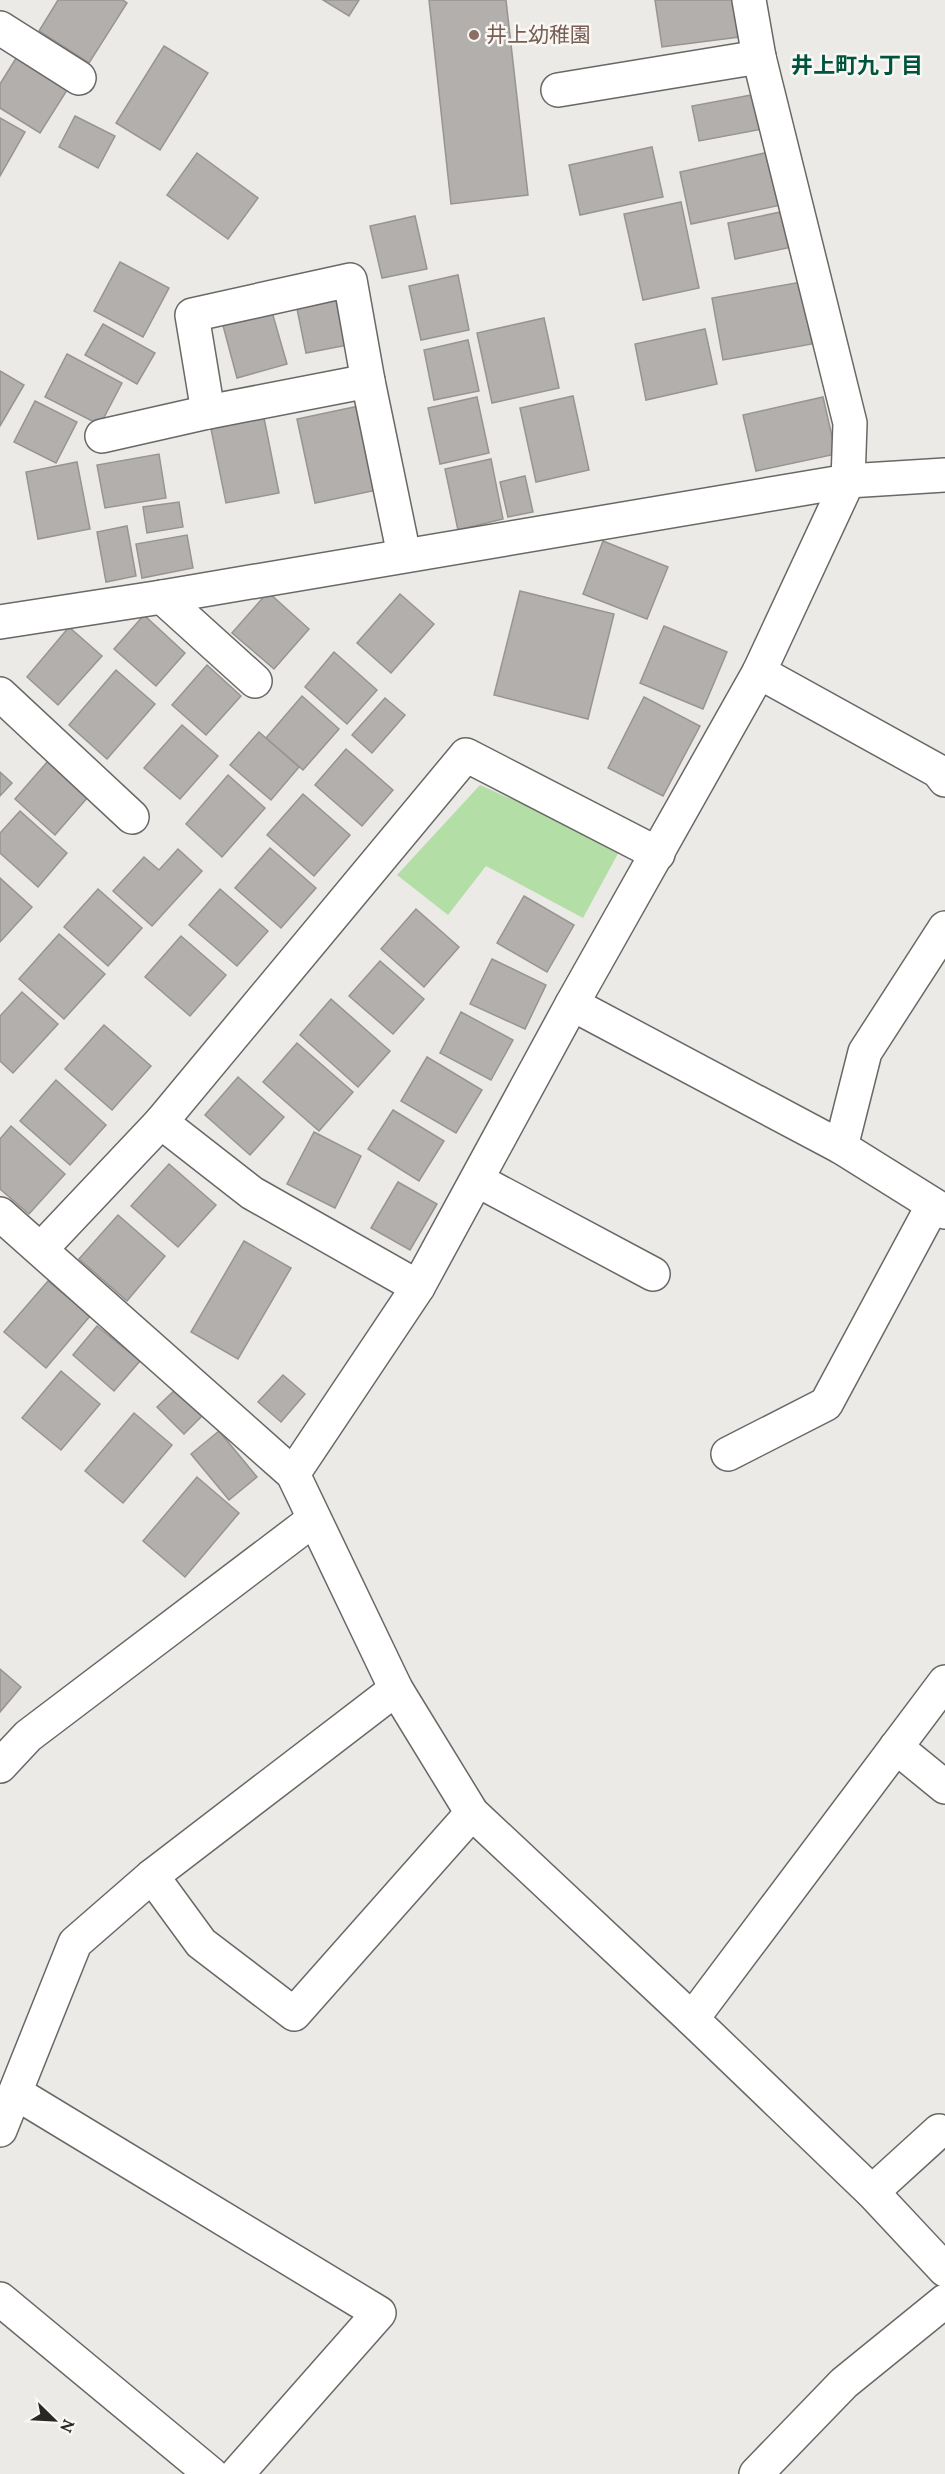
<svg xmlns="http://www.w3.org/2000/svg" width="945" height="2474" viewBox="0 0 945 2474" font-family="Lora,'Noto Sans JP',serif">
  <rect width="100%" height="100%" fill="#eceae7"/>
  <!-- green -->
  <polygon fill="#b3dea5" points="480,785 621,848 583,918 486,866 448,915 397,875"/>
  <!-- building -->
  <g fill="#b2afad" stroke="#979592" stroke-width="1.5">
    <polygon points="58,0 123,0 127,3 89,63 39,31"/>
    <polygon points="323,0 359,0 349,16"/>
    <polygon points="429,0 506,0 528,195 451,204"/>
    <polygon points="655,0 734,0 739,37 662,47"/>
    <polygon points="164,46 208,73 160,150 116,123"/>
    <polygon points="18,55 69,87 40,133 0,108 0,84"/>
    <polygon points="757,94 763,129 699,141 692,106"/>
    <polygon points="75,116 115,136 98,168 59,147"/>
    <polygon points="0,118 25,132 0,176"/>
    <polygon points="652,147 663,197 580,215 569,165"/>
    <polygon points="769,152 781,205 691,224 680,172"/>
    <polygon points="197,153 258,198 228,239 167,195"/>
    <polygon points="681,202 699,288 643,300 624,214"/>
    <polygon points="790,210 797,246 735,259 728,223"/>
    <polygon points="415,216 427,269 382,278 370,226"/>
    <polygon points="120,262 169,288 143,337 94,311"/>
    <polygon points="458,275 469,330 421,340 409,286"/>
    <polygon points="801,282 812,344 723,360 712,298"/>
    <polygon points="341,290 353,344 306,353 295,299"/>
    <polygon points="270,305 287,364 237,378 221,318"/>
    <polygon points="544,318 559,388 492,403 477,333"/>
    <polygon points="103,324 155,353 137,384 85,355"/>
    <polygon points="705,329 717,384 646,400 635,344"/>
    <polygon points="468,340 479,391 434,400 424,350"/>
    <polygon points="67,354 122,383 100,425 45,397"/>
    <polygon points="0,371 24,385 0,426"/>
    <polygon points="573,396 589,470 536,482 520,408"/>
    <polygon points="477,397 489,453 440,464 428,408"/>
    <polygon points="823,397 836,454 756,471 743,415"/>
    <polygon points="35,401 77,422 56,463 14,442"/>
    <polygon points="359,406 377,490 315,503 297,419"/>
    <polygon points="263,413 279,493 226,503 210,424"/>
    <polygon points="159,454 166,498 105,508 97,465"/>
    <polygon points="491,459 503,519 458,530 445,469"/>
    <polygon points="77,462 90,529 38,539 26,472"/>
    <polygon points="525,476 533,512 508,517 500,482"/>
    <polygon points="179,502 183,527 147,533 143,507"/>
    <polygon points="127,526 136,576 106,582 97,532"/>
    <polygon points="187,535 193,568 142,578 136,544"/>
    <polygon points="603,541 668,567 647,619 583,594"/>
    <polygon points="520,591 614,614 588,719 494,695"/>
    <polygon points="268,592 309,629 274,669 232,633"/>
    <polygon points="400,594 434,624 391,673 357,643"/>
    <polygon points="144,615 185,653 156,686 114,649"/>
    <polygon points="664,626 727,652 703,709 640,683"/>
    <polygon points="69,627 102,656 58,705 27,677"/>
    <polygon points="334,652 377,690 347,724 305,687"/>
    <polygon points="207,665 241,696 206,735 172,705"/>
    <polygon points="116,670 155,704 107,759 69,725"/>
    <polygon points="302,696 339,729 303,770 266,738"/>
    <polygon points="644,697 700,726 663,796 608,768"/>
    <polygon points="385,698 405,715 372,753 352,735"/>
    <polygon points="182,725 218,756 180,799 144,768"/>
    <polygon points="259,732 299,767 271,800 230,765"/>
    <polygon points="346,749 393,790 362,826 315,785"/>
    <polygon points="48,761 88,797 55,835 15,799"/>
    <polygon points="0,772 12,783 0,796"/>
    <polygon points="228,775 265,808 222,857 186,824"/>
    <polygon points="303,794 350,835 314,876 267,835"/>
    <polygon points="20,811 67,853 38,887 0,853 0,833"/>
    <polygon points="270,848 316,888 281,928 235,888"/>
    <polygon points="178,849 202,871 152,926 113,891 144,857 159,870"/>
    <polygon points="0,878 32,907 0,942"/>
    <polygon points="98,889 142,928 108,966 64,927"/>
    <polygon points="220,889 268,931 237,966 189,925"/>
    <polygon points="524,896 574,925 547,972 497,943"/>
    <polygon points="416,909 459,947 424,987 381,949"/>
    <polygon points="59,934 105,974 64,1019 19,979"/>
    <polygon points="181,936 226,975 190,1016 145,977"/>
    <polygon points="492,959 546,985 525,1029 470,1004"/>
    <polygon points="380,961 424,999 393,1034 349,996"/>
    <polygon points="22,992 58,1024 13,1073 0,1061 0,1016"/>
    <polygon points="331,999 390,1051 358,1087 300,1035"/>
    <polygon points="461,1012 513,1040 491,1080 440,1053"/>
    <polygon points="104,1025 151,1066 112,1110 65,1069"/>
    <polygon points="297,1043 353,1092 319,1131 263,1082"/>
    <polygon points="427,1057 482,1090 456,1133 401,1101"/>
    <polygon points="238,1077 284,1117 250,1155 205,1115"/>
    <polygon points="56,1080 106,1125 70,1165 20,1121"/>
    <polygon points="393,1110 444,1141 419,1181 368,1149"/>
    <polygon points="11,1126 65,1174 29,1214 0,1189 0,1139"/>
    <polygon points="314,1132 361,1156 335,1208 287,1184"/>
    <polygon points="169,1164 216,1205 178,1247 131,1206"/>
    <polygon points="398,1182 437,1204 410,1250 371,1228"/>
    <polygon points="118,1215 165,1256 127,1301 79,1259"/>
    <polygon points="244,1241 291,1268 238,1359 191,1332"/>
    <polygon points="48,1281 90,1316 46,1368 4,1332"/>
    <polygon points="97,1326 140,1361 114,1391 73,1355"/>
    <polygon points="61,1371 100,1404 61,1450 22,1418"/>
    <polygon points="283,1375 305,1394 281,1422 258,1402"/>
    <polygon points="179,1386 205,1413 184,1434 157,1407"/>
    <polygon points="134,1413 172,1445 123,1503 85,1471"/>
    <polygon points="219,1431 257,1477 229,1500 191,1454"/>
    <polygon points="197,1477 239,1513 185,1577 143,1541"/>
    <polygon points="0,1669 21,1687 0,1712"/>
  </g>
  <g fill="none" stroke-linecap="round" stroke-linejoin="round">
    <!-- minor casing -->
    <g stroke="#6a6866" stroke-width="36">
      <g id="minor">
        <polyline points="0,28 79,78"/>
        <polyline points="558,90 759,57"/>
        <polyline points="208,412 192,315 350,280 368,381 404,555"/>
        <polyline points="102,436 208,412 368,381"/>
        <polyline points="162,597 255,681"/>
        <polyline points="0,622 162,597 848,481 945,475"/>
        <polyline points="759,672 938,771 945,780"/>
        <polyline points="0,694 132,817"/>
        <polyline points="572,1004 841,1147 945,1212"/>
        <polyline points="161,1122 252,1193 418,1287"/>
        <polyline points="841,1147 865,1052 945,928"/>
        <polyline points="477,1180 653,1274"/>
        <polyline points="0,1214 293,1474 396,1689 472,1813 692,2019 872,2192 945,2270"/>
        <polyline points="41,1249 161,1122 466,755 658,854"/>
        <polyline points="728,1454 826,1404 933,1205"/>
        <polyline points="293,1474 418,1287 572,1004 759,672 848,481 850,423 759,57 749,0"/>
        <polyline points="896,1747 945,1787"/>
        <polyline points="0,1766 28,1736 313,1520"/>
        <polyline points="152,1876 201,1943 294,2014 472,1813"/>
        <polyline points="692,2019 945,1682"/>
        <polyline points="16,2093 379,2313 237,2474"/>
        <polyline points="0,2130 75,1943 152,1876 396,1689"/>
        <polyline points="872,2192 939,2131"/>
        <polyline points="0,2299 211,2474"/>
        <polyline points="756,2474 844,2383 945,2301"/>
      </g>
    </g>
    <!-- minor -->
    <use href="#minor" stroke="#fff" stroke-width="33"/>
  </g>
  <!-- markers -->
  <circle fill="#8d6e63" stroke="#f9f7f4" stroke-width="2" cx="474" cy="35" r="6"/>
  <g text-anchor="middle" stroke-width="5" stroke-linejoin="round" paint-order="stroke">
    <!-- education labels -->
    <g font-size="21" fill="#785e54" stroke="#f9f7f4" text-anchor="start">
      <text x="486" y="42">井上幼稚園</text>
    </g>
    <!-- neighbourhood labels -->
    <g font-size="22" font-weight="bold" fill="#00533d" stroke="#f9f7f4">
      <text x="857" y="73">井上町九丁目</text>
    </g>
  </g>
  <!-- north arrow -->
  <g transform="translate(54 2420) rotate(114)" stroke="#f9f7f4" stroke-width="4.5" paint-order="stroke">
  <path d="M0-4.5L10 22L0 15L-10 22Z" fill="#282726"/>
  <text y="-9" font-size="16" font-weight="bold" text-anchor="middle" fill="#282726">N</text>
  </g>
</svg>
